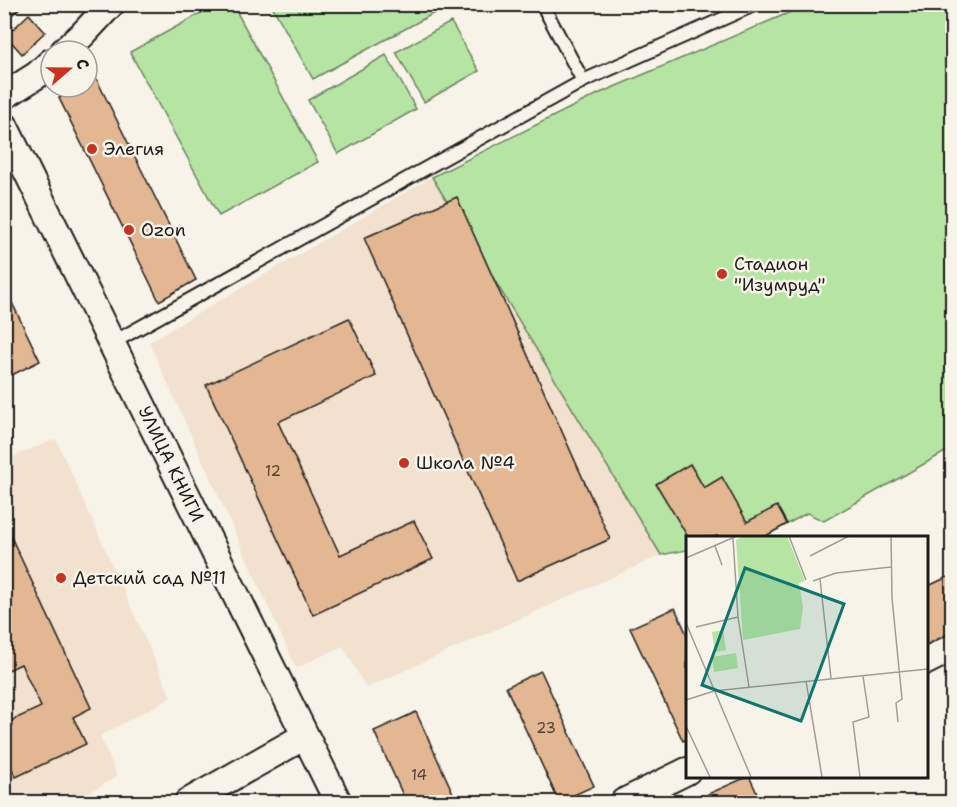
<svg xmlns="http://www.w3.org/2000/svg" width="957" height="807" viewBox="0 0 957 807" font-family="'Shantell Sans',sans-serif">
  <rect width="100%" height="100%" fill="#f7f3e8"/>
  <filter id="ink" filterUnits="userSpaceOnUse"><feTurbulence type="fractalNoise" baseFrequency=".0167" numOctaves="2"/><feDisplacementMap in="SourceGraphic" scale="12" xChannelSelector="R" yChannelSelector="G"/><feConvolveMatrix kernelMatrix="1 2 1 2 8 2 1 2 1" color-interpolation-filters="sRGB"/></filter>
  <g filter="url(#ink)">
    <!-- built -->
    <g fill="#f1e1ce">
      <polygon points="432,177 661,555 366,688 343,646 296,668 149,342"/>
      <polygon points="56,439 171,697 100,736 117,776 74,802 5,802 5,460"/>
    </g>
    <!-- green -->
    <g fill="#b6e4a2" stroke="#69805f" stroke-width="1.5">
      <polygon points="218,4 233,5 318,162 219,216 130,52"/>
      <polygon points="275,4 449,4 449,5 313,79 272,6"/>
      <polygon points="807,5 952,5 952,448 824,521 807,513 764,537 717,537 716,536 714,537 687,537 687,550 661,555 432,177 600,93"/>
      <polygon points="451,22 479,71 424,102 396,52"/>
      <polygon points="386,55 416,109 338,154 308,100"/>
    </g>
    <!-- building -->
    <g fill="#e2b792" stroke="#1c1c1c" stroke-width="1.5">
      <polygon points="4,4 24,4 4,22"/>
      <polygon points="29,14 45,32 22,54 6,36"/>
      <polygon points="96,78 196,280 159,301 59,98 79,87 87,87 87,83"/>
      <polygon points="457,197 610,539 517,581 364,238"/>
      <polygon points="4,286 40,361 4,379"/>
      <polygon points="349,318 376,376 278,422 340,555 414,521 433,559 313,615 206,385"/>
      <polygon points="690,464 704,488 722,477 747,522 777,506 787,524 764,537 717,537 717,536 714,537 688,537 656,484"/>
      <polygon points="4,522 91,708 73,717 86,744 16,777 4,753 4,724 41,707 21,664 4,672"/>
      <polygon points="952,575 952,625 951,626 952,634 926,648 926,587"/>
      <polygon points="675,608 687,635 687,739 683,741 630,628"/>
      <polygon points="541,671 594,786 559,802 506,687"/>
      <polygon points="416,712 432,747 457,802 406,802 374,731"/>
      <polygon points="749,776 761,802 712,802 708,794"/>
    </g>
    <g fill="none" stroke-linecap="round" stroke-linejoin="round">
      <!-- lane casing -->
      <g stroke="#1c1c1c" stroke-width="16">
        <g id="lane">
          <polyline points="542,4 583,81"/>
          <polyline points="112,343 583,81 756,4"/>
        </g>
      </g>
      <!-- street casing -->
      <g stroke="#1c1c1c" stroke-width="30">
        <g id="street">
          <polyline points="64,51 83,34 111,4"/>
          <polyline points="4,96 37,75 51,62"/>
          <polyline points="4,125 338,802"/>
          <polyline points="926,661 952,648"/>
          <polyline points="188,802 305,736"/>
          <polyline points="624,802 687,771"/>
        </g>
      </g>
      <!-- lane -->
      <use href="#lane" stroke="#f7f3e8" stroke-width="12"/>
      <!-- street -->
      <use href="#street" stroke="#f7f3e8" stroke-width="26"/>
    </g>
  </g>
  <!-- markers -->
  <g fill="#c8321e" stroke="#f7f3e8" stroke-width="2">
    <circle cx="92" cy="149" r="6"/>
    <circle cx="129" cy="230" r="6"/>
    <circle cx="722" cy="274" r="6"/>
    <circle cx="404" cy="463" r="6"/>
    <circle cx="61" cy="578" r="6"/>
  </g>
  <g text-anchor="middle" stroke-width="5" stroke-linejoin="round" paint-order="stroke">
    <!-- number labels -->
    <g font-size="15" fill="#4e433a">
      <text x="273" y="476">12</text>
      <text x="546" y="733">23</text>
      <text x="419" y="780">14</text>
    </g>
    <!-- poi labels -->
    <g font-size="18" fill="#1c1c1c" stroke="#f7f3e8" text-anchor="start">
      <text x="104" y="155">Элегия</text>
      <text x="141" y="236">Ozon</text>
      <text x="734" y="270">Стадион<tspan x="734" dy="21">"Изумруд"</tspan></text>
      <text x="416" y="469">Школа №4</text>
      <text x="73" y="584">Детский сад №11</text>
    </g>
    <!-- street labels -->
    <g font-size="18" fill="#1c1c1c" stroke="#f7f3e8">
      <text transform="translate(171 464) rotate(64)" y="6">УЛИЦА КНИГИ</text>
    </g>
  </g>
  <!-- overview -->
  <g transform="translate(686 536)">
    <rect width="242" height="242" fill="#f7f3e8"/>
    <path d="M59,0H101L119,45L113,47L117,71L114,93L57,104L50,4ZM37,94L40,114L29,116L26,96ZM50,117L52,132L28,136L26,121Z" fill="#b6e4a2"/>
    <path fill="none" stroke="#9f9d96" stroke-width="1.5" d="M103,0L120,44M205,0L206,62L216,163L210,167L212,186M47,2L52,81L63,151M29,10L36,29M124,20L163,0M0,22L51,0M134,43L145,142M127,45L150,37L205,31M0,87L65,241M10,91L52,81M120,145L136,241M0,164L28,155L242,133M0,190L24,241M174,241L167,186L183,181L177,140"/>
    <path fill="#0f766e" fill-opacity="0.15" stroke="#0f766e" stroke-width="3" d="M59,32L158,68L115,185L16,149Z"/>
    <rect width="242" height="242" fill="none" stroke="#1c1c1c" stroke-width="3"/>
  </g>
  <!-- margin -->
  <rect width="957" height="807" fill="none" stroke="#f7f3e8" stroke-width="24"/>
  <rect x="12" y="12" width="933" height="783" fill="none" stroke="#1c1c1c" stroke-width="2" filter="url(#ink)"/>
  <!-- north arrow -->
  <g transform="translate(69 69) rotate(70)"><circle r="28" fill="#f7f3e8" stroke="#9f9d96" stroke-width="1.5"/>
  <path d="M0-4.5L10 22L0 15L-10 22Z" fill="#c8321e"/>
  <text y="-9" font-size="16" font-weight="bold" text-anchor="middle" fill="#1c1c1c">С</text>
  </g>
</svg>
